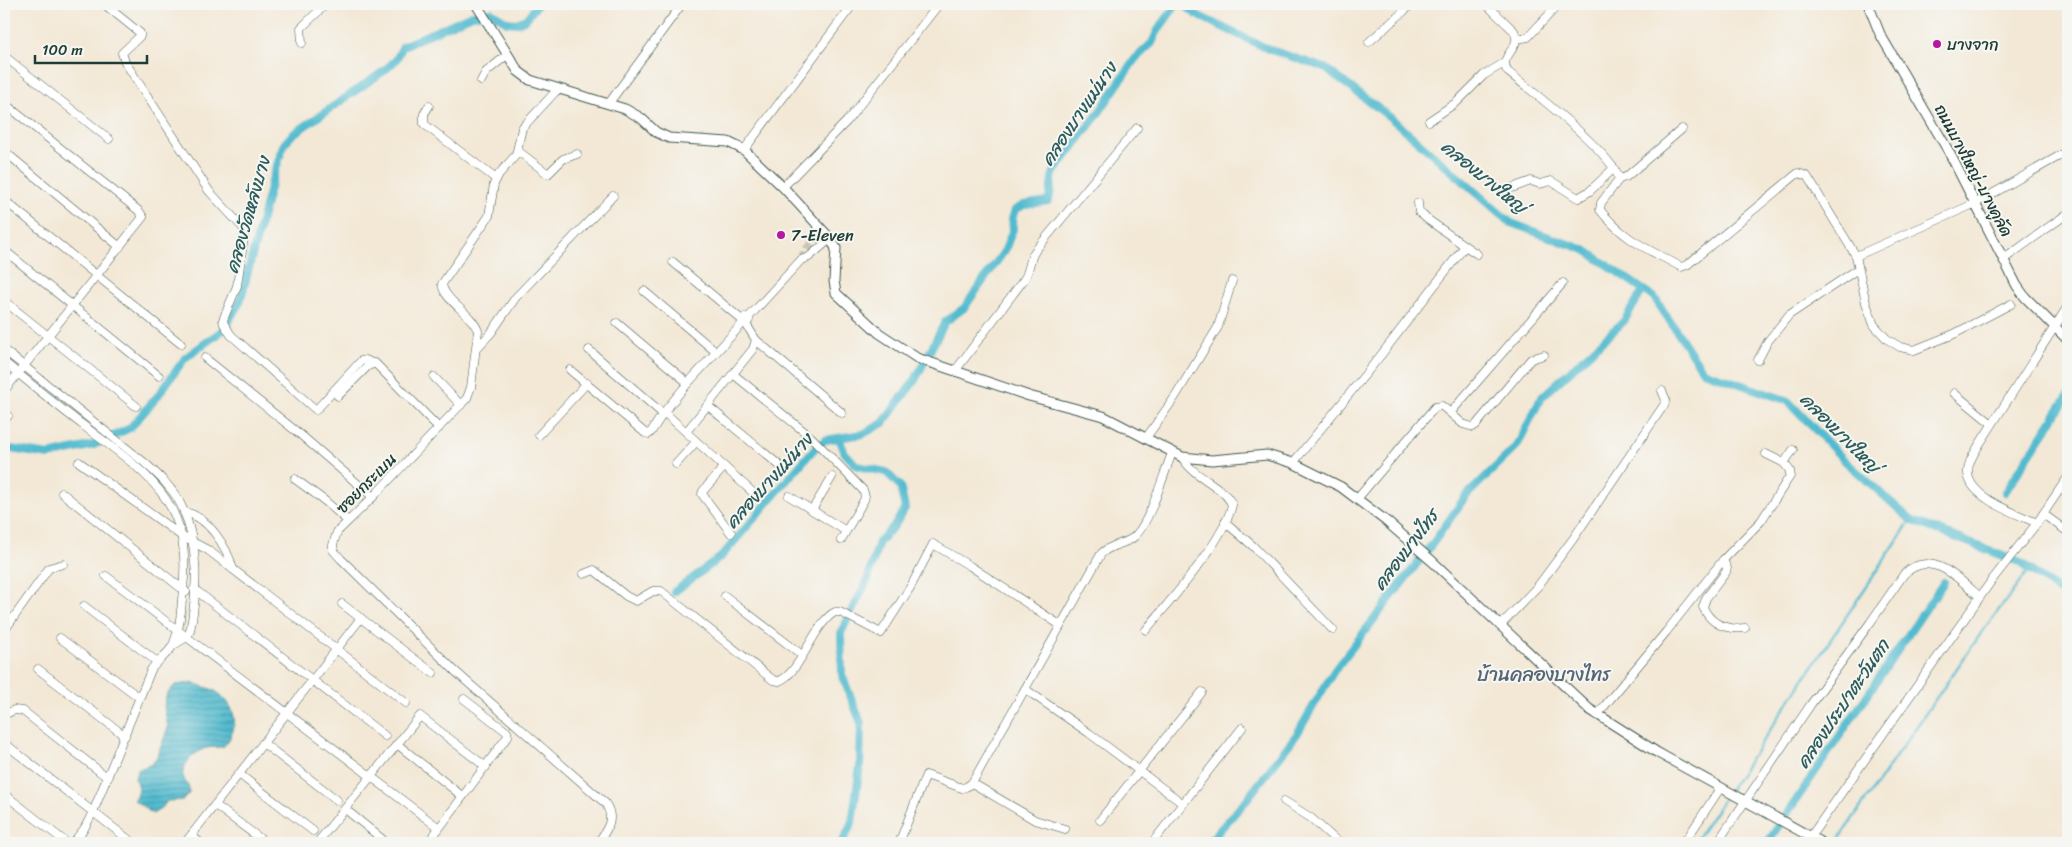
<svg xmlns="http://www.w3.org/2000/svg" width="2072" height="847" viewBox="0 0 2072 847" font-family="Sriracha,'Playpen Sans Thai',sans-serif">
  <defs>
    <pattern id="water-rules" width="6" height="5" patternUnits="userSpaceOnUse" patternTransform="scale(1.25)"><rect width="6" height="5" fill="#52bbcf"/><path d="M0 2.5h6" fill="none" stroke="#4399a9"/></pattern>
  </defs>
  <rect width="100%" height="100%" fill="#f6f6f2"/>
  <filter id="ink" filterUnits="userSpaceOnUse"><feTurbulence type="fractalNoise" baseFrequency=".02" numOctaves="2"/><feDisplacementMap in="SourceGraphic" scale="10" xChannelSelector="R" yChannelSelector="G"/><feConvolveMatrix kernelMatrix="1 2 1 2 8 2 1 2 1" color-interpolation-filters="sRGB"/></filter>
  <filter id="wash" filterUnits="userSpaceOnUse"><feTurbulence type="fractalNoise" baseFrequency=".0096" numOctaves="4" result="noise"/><feDisplacementMap in="SourceGraphic" scale="20" xChannelSelector="R" yChannelSelector="G"/><feGaussianBlur stdDeviation="1.12" result="paint"/><feColorMatrix in="noise" values="0 0 0 0 0 0 0 0 0 0 0 0 0 0 0 0 0 1.4 0 .05"/><feComposite in="paint" operator="in"/></filter>
  <g filter="url(#wash)">
    <rect width="100%" height="100%" fill="#f3e8d6"/>
    <!-- water -->
    <path fill="url(#water-rules)" stroke="#387c82" d="M192,683C199,686 208,687 215,691C237,705 241,728 223,747C218,747 212,747 207,748C197,750 181,764 183,776C185,784 190,784 189,794L183,800L167,801L162,808L153,814L134,800L139,790L135,779L137,770L152,764L156,759L168,728L164,706L167,694L175,685Z"/>
    <g fill="none" stroke-linecap="round" stroke-linejoin="round">
      <!-- stream -->
      <g stroke="#52bbcf" stroke-width="2.5">
        <polyline points="1694,843 1911,520"/>
        <polyline points="1836,843 1982,632 2030,569"/>
      </g>
      <!-- canal -->
      <g stroke="#52bbcf" stroke-width="8">
        <polyline points="1183,4 1197,15 1268,49 1325,68 1391,118 1511,223 1585,250 1654,297 1703,371 1788,401 1844,460 1911,520 2021,563 2068,598"/>
        <polyline points="839,438 845,453 857,466 886,472 900,486 905,508 895,525 879,542 867,581 841,633 842,675 861,723 860,766 852,823 842,843"/>
        <polyline points="4,448 49,455 94,445 130,428 157,397 185,358 223,330 240,302 271,184 284,144 292,135 384,71 396,60 403,46 472,15 491,12 507,22 517,23 526,19 538,4"/>
        <polyline points="2005,492 2068,396"/>
        <path d="M674,592L721,557L814,449L825,440L863,434L883,423L915,380L945,322L964,308L1005,250L1013,229L1012,219L1015,210L1024,205L1048,201C1053,190 1049,183 1054,172L1098,114L1135,59L1152,43L1158,30L1177,4"/>
        <polyline points="1208,843 1244,803 1297,734 1334,671 1436,539 1465,497 1517,446 1541,398 1624,321 1643,290"/>
        <polyline points="1767,843 1944,582"/>
      </g>
    </g>
  </g>
  <g filter="url(#ink)">
    <g fill="none" stroke-linecap="round" stroke-linejoin="round">
      <!-- minor-tunnel -->
      <polyline stroke="#c9c6b6" stroke-width="8" stroke-dasharray="8 4" stroke-linecap="butt" points="801,260 804,252 823,230"/>
      <!-- minor casing -->
      <g stroke="#3f574c" stroke-width="9">
        <g id="minor">
          <polyline points="104,4 140,33 140,36 122,53 125,62 209,191 245,230 237,286 223,320 224,324 231,335 316,410 361,361 366,360 372,363"/>
          <path d="M1486,4L1514,31C1524,48 1496,56 1508,72C1531,90 1613,154 1619,179L1601,203L1600,210C1626,242 1647,248 1681,267L1687,265L1798,173L1807,176L1856,256L1866,303L1874,325L1887,339L1900,347L1914,350L1954,334L2011,304"/>
          <polyline points="1517,39 1528,37 1559,4"/>
          <polyline points="1369,42 1412,4"/>
          <polyline points="302,43 301,28 326,4"/>
          <polyline points="4,56 109,139"/>
          <polyline points="481,81 486,72 507,55"/>
          <path d="M557,90L522,128L516,155L499,174L494,184L489,216L442,284C444,301 472,313 478,331L471,387L467,398L373,497L337,532L333,545V550L341,559L456,672L605,803C616,819 607,829 598,843"/>
          <polyline points="4,103 139,211 143,217 4,391"/>
          <polyline points="609,103 682,4"/>
          <polyline points="429,106 424,114 424,124 496,179"/>
          <polyline points="1429,121 1457,102 1484,75 1504,63"/>
          <polyline points="744,150 853,4"/>
          <polyline points="4,151 120,247"/>
          <polyline points="518,151 548,174 563,159 577,154"/>
          <polyline points="1619,179 1626,177 1682,129"/>
          <polyline points="783,187 847,121 939,4"/>
          <polyline points="1509,189 1531,181 1540,184 1551,181 1578,198 1590,191 1614,168"/>
          <polyline points="4,200 181,344"/>
          <polyline points="1418,203 1419,212 1427,219 1465,246"/>
          <polyline points="4,250 159,376"/>
          <polyline points="1856,256 1976,203 2068,151"/>
          <polyline points="2004,259 2067,214"/>
          <polyline points="673,262 742,320"/>
          <polyline points="644,291 716,352"/>
          <polyline points="4,301 136,406"/>
          <polyline points="748,318 801,260 809,257 830,239"/>
          <polyline points="617,323 688,383"/>
          <polyline points="743,323 688,383 664,412 686,432 753,349 756,340 746,324 742,322 745,317 749,320 746,324"/>
          <polyline points="756,340 842,413"/>
          <polyline points="478,347 491,333 516,297 613,196"/>
          <path d="M4,350L145,463C159,476 174,489 182,507C199,544 198,591 190,631L187,637L172,646"/>
          <polyline points="589,350 663,414"/>
          <polyline points="205,358 302,436 373,497"/>
          <polyline points="1758,360 1768,341 1789,315 1858,269"/>
          <path d="M4,362C30,383 56,405 84,426C147,474 193,500 183,589C181,609 181,627 173,645C168,655 157,660 151,670L93,812L84,829L73,843"/>
          <polyline points="570,370 645,433 649,434 651,432 664,412"/>
          <path d="M955,371L1025,278C1030,269 1029,260 1035,251L1137,128"/>
          <polyline points="733,374 811,437 863,490 865,496 864,500 841,540"/>
          <polyline points="434,377 461,405"/>
          <polyline points="1954,393 1992,424"/>
          <polyline points="338,396 368,366 375,363 439,428"/>
          <polyline points="708,406 779,465"/>
          <polyline points="1451,412 1563,283"/>
          <polyline points="4,413 8,416"/>
          <polyline points="686,432 759,498"/>
          <polyline points="539,435 587,383"/>
          <polyline points="1146,438 1175,397 1218,327 1232,281"/>
          <polyline points="1766,454 1784,463"/>
          <polyline points="79,462 183,537 208,550 406,703"/>
          <polyline points="1293,463 1381,355 1465,246 1477,254"/>
          <polyline points="676,464 696,442"/>
          <polyline points="724,467 703,491 702,494 731,533"/>
          <polyline points="295,479 325,501 348,521"/>
          <polyline points="62,493 186,592"/>
          <polyline points="789,496 846,531"/>
          <polyline points="1357,499 1435,407 1442,406 1463,424 1473,427 1476,425 1531,359 1544,355"/>
          <polyline points="812,510 832,477"/>
          <path d="M184,512C208,516 227,547 233,569"/>
          <polyline points="2043,514 2068,532"/>
          <polyline points="1225,522 1253,546 1333,630"/>
          <path d="M2037,523C2018,514 1971,499 1968,474C1967,463 1974,454 1979,445L2068,306"/>
          <path d="M1723,560L1727,568L1726,572L1706,598L1703,607C1711,625 1726,630 1745,628"/>
          <path d="M584,574L594,570L626,596L636,601L653,591H661L773,680L779,681C801,673 813,624 835,612H840L881,633L911,586L933,544L970,566L1060,625"/>
          <polyline points="106,576 439,828"/>
          <polyline points="194,589 385,736"/>
          <polyline points="725,596 802,655"/>
          <polyline points="342,604 433,673"/>
          <polyline points="84,606 156,661"/>
          <polyline points="1500,626 1538,586 1573,539 1664,405 1666,400 1662,391"/>
          <path d="M1146,630C1171,599 1223,543 1232,505C1224,485 1193,478 1182,457"/>
          <polyline points="4,631 49,568 63,564"/>
          <polyline points="60,638 140,698"/>
          <polyline points="38,669 125,736"/>
          <polyline points="1025,689 1089,733 1182,803"/>
          <polyline points="4,715 14,710 23,711 108,778"/>
          <polyline points="1597,715 1666,632 1723,560 1761,521 1790,476 1790,471 1784,463 1793,450"/>
          <polyline points="4,743 133,843"/>
          <polyline points="263,743 337,800"/>
          <polyline points="397,744 462,796"/>
          <polyline points="239,774 313,831"/>
          <polyline points="972,783 1035,820 1065,829"/>
          <polyline points="4,794 67,843"/>
          <polyline points="1284,801 1311,818 1339,843"/>
          <polyline points="215,805 266,843"/>
          <polyline points="345,809 387,843"/>
          <polyline points="1100,820 1202,692"/>
          <polyline points="191,836 201,843"/>
          <polyline points="185,843 361,618"/>
          <polyline points="317,843 420,716 486,767"/>
          <polyline points="428,843 508,736 507,732 464,699"/>
          <path d="M899,843L926,775L962,788L966,787L972,783L1101,554C1111,543 1126,545 1135,536C1150,522 1164,473 1172,453"/>
          <polyline points="1152,843 1242,728"/>
          <polyline points="1684,843 1721,787"/>
          <path d="M1717,843L1811,704L1870,623L1904,574C1931,548 1959,579 1980,597"/>
          <polyline points="1806,843 1992,580 2037,523 2068,477"/>
        </g>
      </g>
      <!-- tertiary casing -->
      <g stroke="#3f574c" stroke-width="11">
        <g id="tertiary">
          <polyline points="476,4 518,71 530,80 625,109 641,118 656,132 669,138 728,142 744,150 783,187 827,235 836,248 834,281 836,293 879,333 917,358 1029,396 1103,416 1182,457 1212,460 1267,455 1293,463 1341,487 1386,521 1432,561 1589,709 1658,753 1822,843"/>
          <polyline points="1868,4 1880,34 1949,152 2017,286 2025,297 2068,340"/>
        </g>
      </g>
      <!-- minor -->
      <use href="#minor" stroke="#fff" stroke-width="8"/>
      <!-- tertiary -->
      <use href="#tertiary" stroke="#fff" stroke-width="9"/>
    </g>
  </g>
  <!-- markers -->
  <g fill="#b5179e" stroke="#f6f6f2" stroke-width="2">
    <circle cx="1937" cy="44" r="5"/>
    <circle cx="781" cy="235" r="5"/>
  </g>
  <g text-anchor="middle" stroke-width="4" stroke-linejoin="round" paint-order="stroke">
    <!-- poi labels -->
    <g font-size="16" fill="#1f3d34" stroke="#f6f6f2" text-anchor="start">
      <text x="1947" y="50">บางจาก</text>
      <text x="791" y="241">7-Eleven</text>
    </g>
    <!-- street labels -->
    <g font-size="16" fill="#1f3d34" stroke="#f6f6f2">
      <text transform="translate(1974 170) rotate(62)" y="6">ถนนบางใหญ่-บางคูลัด</text>
      <text transform="translate(366 483) rotate(-45)" y="6">ซอยกระเบน</text>
    </g>
    <!-- water labels -->
    <g font-size="18" font-style="italic" fill="#2c5c5b" stroke="#f6f6f2">
      <text transform="translate(1079 114) rotate(-56)" y="6">คลองบางแม่นาง</text>
      <text transform="translate(1484 177) rotate(39)" y="6">คลองบางใหญ่</text>
      <text transform="translate(248 215) rotate(-74)" y="6">คลองวัดหลังบาง</text>
      <text transform="translate(1840 433) rotate(45)" y="6">คลองบางใหญ่</text>
      <text transform="translate(769 481) rotate(-48)" y="6">คลองบางแม่นาง</text>
      <text transform="translate(1406 550) rotate(-53)" y="6">คลองบางไทร</text>
      <text transform="translate(1843 704) rotate(-56)" y="6">คลองประปาตะวันตก</text>
    </g>
    <!-- quarter labels -->
    <g font-size="19" fill="#566575" stroke="#f6f6f2">
      <text x="1544" y="681">บ้านคลองบางไทร</text>
    </g>
  </g>
  <!-- margin -->
  <rect width="2072" height="847" fill="none" stroke="#f6f6f2" stroke-width="20"/>
  <!-- scale -->
  <path d="M35 55v8h112v-8" fill="none" stroke="#1f3d34" stroke-width="2.5"/>
  <text x="42" y="55" font-size="15" fill="#1f3d34" stroke="#f6f6f2" stroke-width="4" paint-order="stroke">100 m</text>
</svg>
